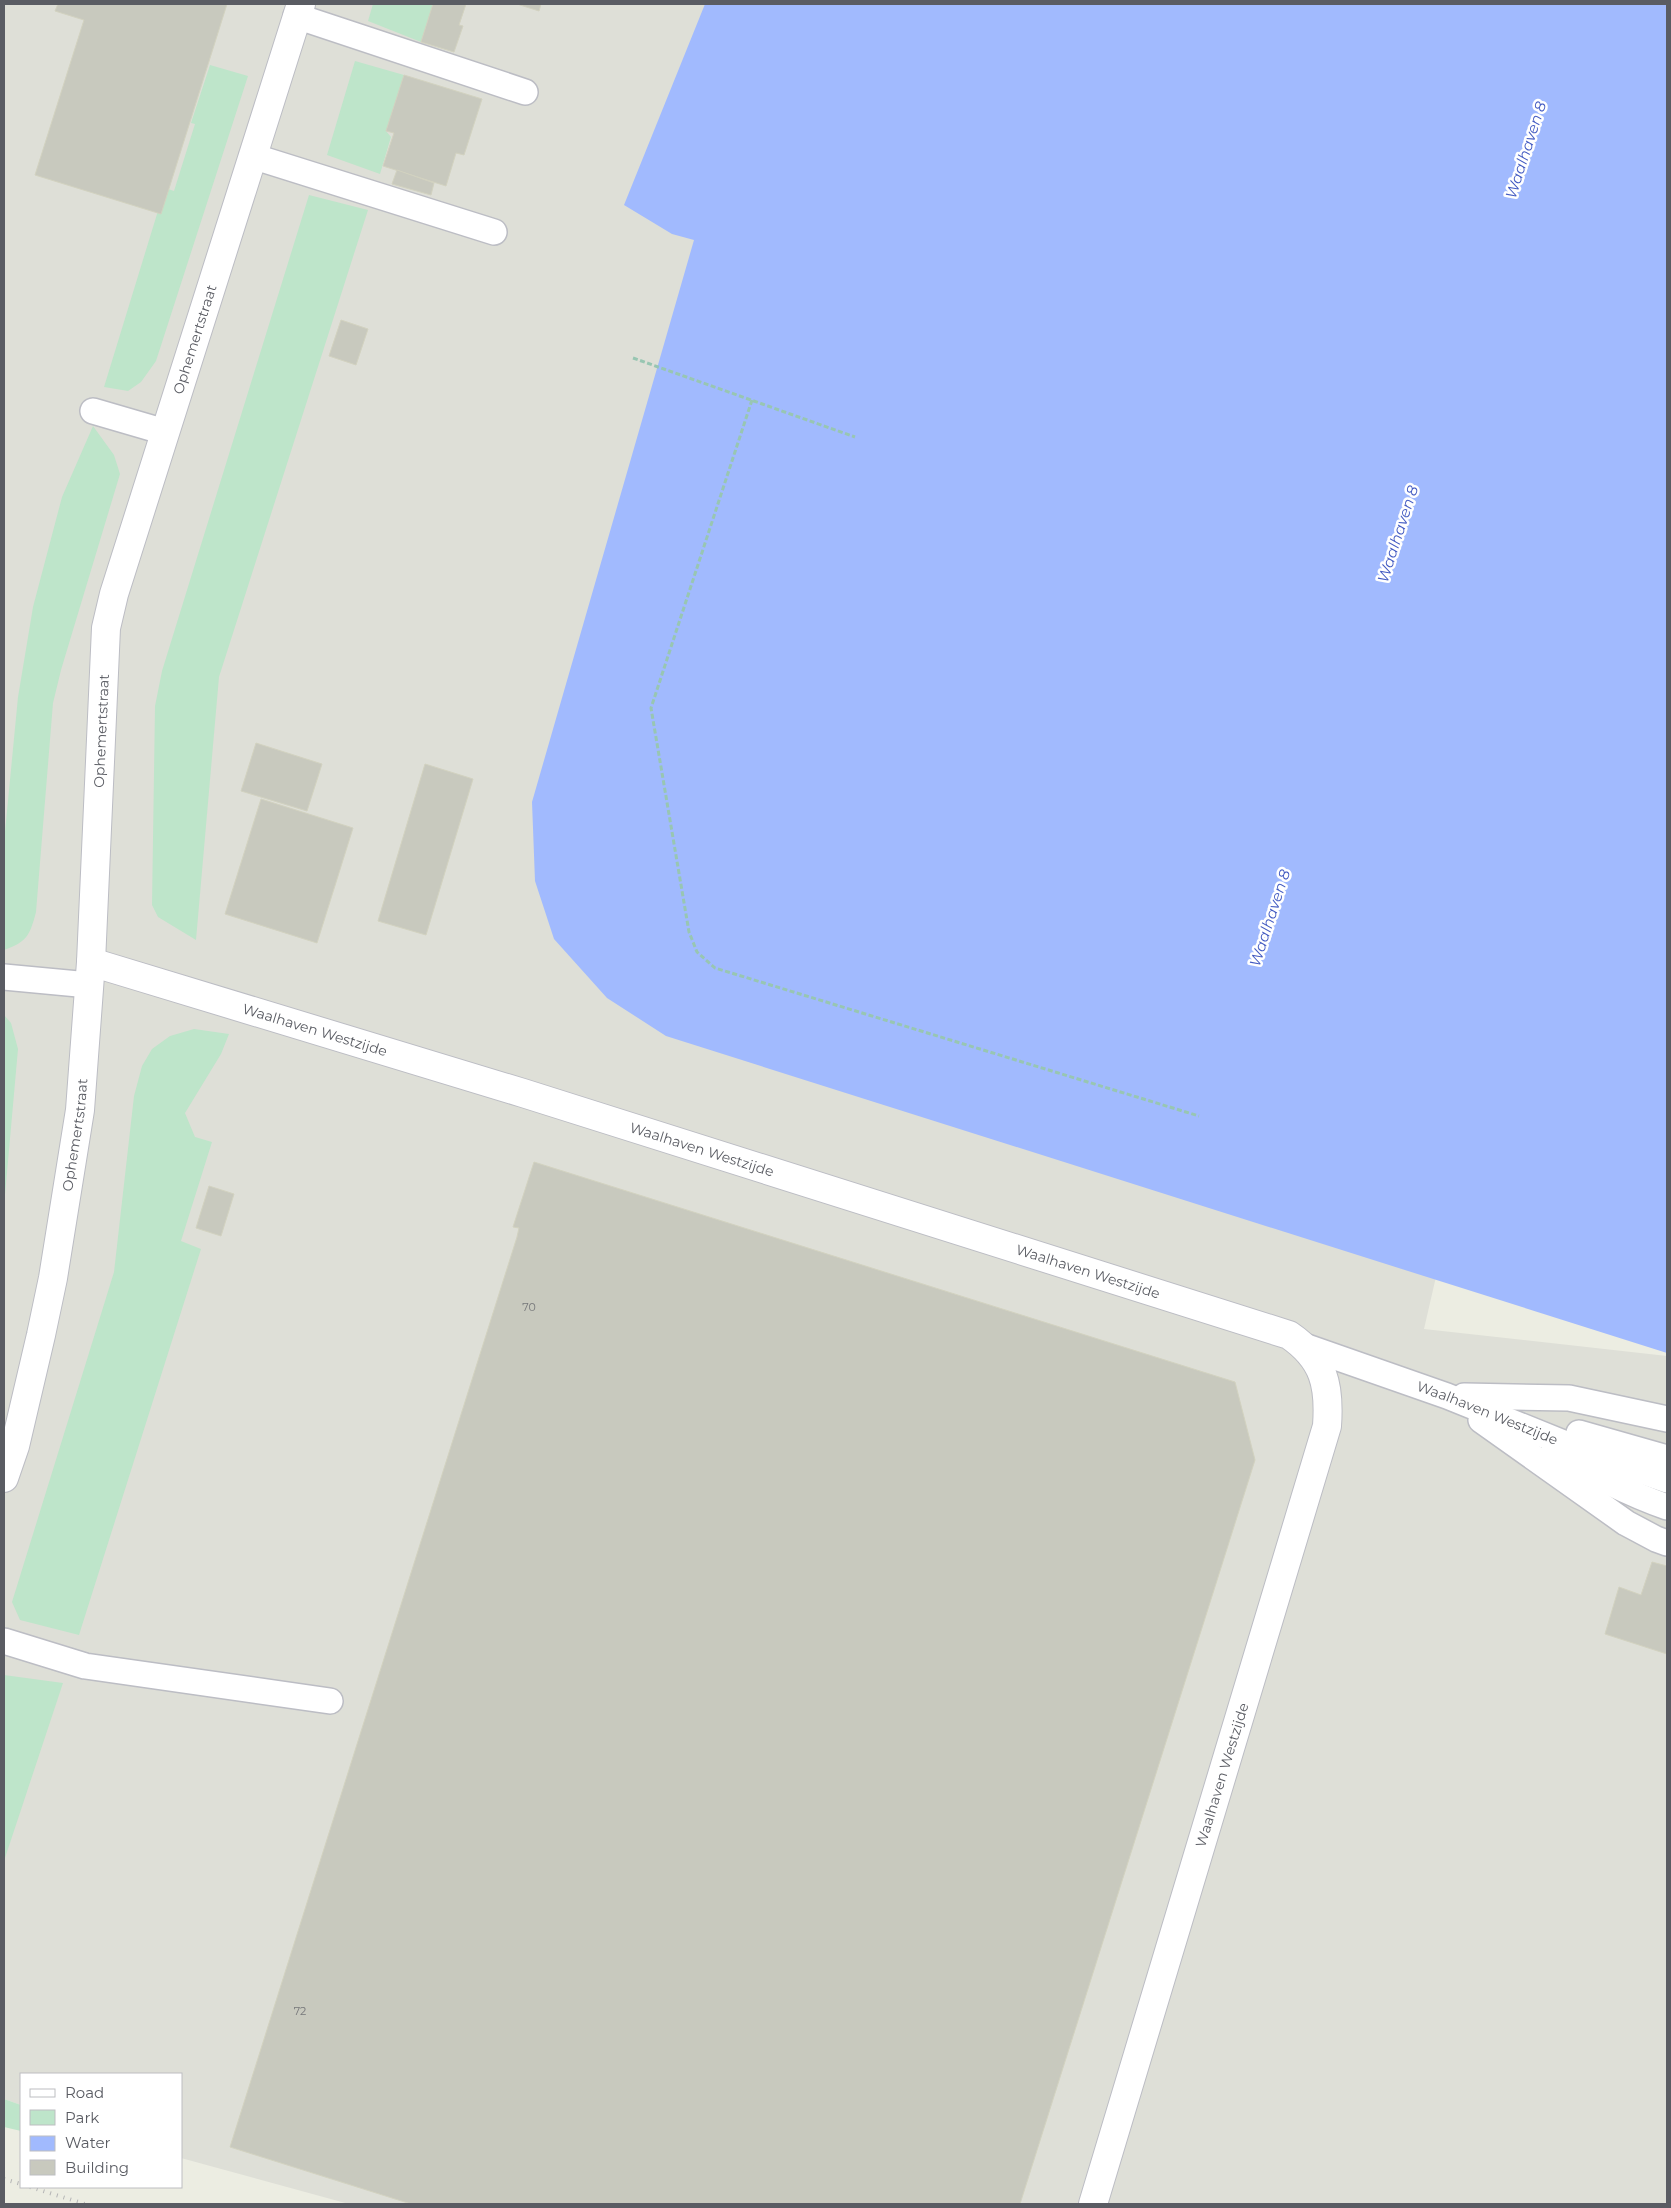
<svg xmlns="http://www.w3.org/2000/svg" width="1671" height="2208" viewBox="0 0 1671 2208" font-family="Montserrat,sans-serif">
  <rect width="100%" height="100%" fill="#ecede2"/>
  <!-- industrial -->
  <polygon fill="#dedfd7" points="4,4 800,4 1444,1242 1424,1329 1667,1356 1667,2204 349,2204 181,2158 181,2074 21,2074 21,2105 4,2099"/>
  <!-- green -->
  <g fill="#bee5ca">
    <polygon points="373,4 433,4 421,42 368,21"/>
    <polygon points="355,61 404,75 386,131 391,137 380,174 327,155"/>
    <polygon points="210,65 248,76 156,361 141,382 128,391 104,387 165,188 174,191 195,124 191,123"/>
    <polygon points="309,195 368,210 219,677 196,940 158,917 152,905 155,706 162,671"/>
    <path d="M93,426L114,455L120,474L61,670L53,703L36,912C30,935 27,942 4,950V842L18,697L33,607L62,497Z"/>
    <polygon points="4,1015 11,1023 18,1049 4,1206"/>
    <polygon points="194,1029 229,1034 221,1054 185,1113 195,1137 212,1142 181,1241 201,1249 79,1635 20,1620 12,1602 114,1272 134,1096 142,1066 152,1049 170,1036"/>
    <polygon points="4,1675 63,1683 4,1861"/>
    <polygon points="4,2099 21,2105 21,2131 4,2127"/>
  </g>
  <!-- water -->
  <polygon fill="#a1bafe" points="705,4 1667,4 1667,1353 666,1036 607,998 554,939 535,881 532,802 694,240 672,234 624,205"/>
  <!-- building -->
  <g fill="#c8c9be" stroke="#d2d2c0">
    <polygon points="58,4 227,4 161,214 35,175 84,20 55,11"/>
    <polygon points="433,4 466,4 459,25 463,26 454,52 421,42"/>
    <polygon points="517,4 541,4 539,11"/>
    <polygon points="404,75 482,99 464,155 456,153 446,186 383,166 394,133 386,131"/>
    <polygon points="397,170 434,183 431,195 392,184"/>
    <polygon points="341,320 368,329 356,365 329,356"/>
    <polygon points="256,743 322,764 307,811 241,791"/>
    <polygon points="425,764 473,779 426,935 378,921"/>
    <polygon points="261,799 353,828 317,943 225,914"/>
    <polygon points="534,1162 1235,1382 1255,1460 1020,2204 411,2204 230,2147 517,1237 519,1228 513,1227"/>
    <polygon points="209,1186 234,1194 221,1236 196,1228"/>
    <polygon points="1652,1562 1667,1566 1667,1654 1605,1634 1619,1587 1641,1595"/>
  </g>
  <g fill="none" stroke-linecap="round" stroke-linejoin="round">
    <!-- lane casing -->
    <g stroke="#bcbdc4" stroke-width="28">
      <g id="lane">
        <polyline points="296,16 525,92"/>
        <polyline points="252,156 494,232"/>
        <polyline points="93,411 165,432"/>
        <polyline points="4,977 89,985"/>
        <path id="s1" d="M1307,1347L1447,1396L1571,1446L1667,1480"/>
        <polyline points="1464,1396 1569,1398 1667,1419"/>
        <polyline points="1481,1420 1626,1523 1656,1539 1667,1543"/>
        <polyline points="1579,1433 1667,1458"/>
        <path d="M1553,1453C1590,1473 1627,1493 1667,1507"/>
        <polyline points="4,1641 85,1666 330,1701"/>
      </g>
    </g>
    <!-- street casing -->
    <g stroke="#bcbdc4" stroke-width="30">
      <g id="street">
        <path id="s2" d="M91,962L523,1093L1289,1335C1324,1359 1330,1385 1327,1426L1093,2204"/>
        <path id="s3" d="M4,1478L15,1446L41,1335L53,1278L80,1110L91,962L106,628L114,594L301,4"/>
      </g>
    </g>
    <!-- path -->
    <g stroke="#98c6b2" stroke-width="3" stroke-dasharray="5 2.5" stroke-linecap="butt">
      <polyline points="633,358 855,437"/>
      <polyline points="752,400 651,708 689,932 697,952 715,968 1199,1116"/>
    </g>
    <!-- lane -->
    <use href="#lane" stroke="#fff" stroke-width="25"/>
    <!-- street -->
    <use href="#street" stroke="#fff" stroke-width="28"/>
    <!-- rail -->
    <g stroke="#b5b5b6" stroke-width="4" stroke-dasharray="1 6" stroke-linecap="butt">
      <polyline points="4,2179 21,2184"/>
      <polyline points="30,2187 85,2204"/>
    </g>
  </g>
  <g text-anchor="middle" stroke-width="5" stroke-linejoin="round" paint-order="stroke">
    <!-- number labels -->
    <g font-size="11" fill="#76777a">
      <text x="529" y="1311">70</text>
      <text x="300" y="2015">72</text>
    </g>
    <!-- street labels -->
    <g font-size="14" fill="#5a5c63" stroke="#fff">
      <text dy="5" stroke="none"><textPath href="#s3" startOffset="1161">Ophemertstraat</textPath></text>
      <text dy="5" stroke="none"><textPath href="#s3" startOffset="756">Ophemertstraat</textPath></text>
      <text dy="5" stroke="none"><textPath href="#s2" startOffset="234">Waalhaven Westzijde</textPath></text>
      <text dy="5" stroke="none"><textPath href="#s3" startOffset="351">Ophemertstraat</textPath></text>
      <text dy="5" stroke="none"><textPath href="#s2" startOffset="639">Waalhaven Westzijde</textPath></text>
      <text dy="5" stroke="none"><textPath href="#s2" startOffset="1044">Waalhaven Westzijde</textPath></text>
      <text dy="5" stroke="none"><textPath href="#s1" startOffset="192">Waalhaven Westzijde</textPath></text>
      <text transform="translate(1222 1775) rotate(-73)" y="5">Waalhaven Westzijde</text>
    </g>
    <!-- water labels -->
    <g font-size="15" font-style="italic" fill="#435bc2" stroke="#fff">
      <text transform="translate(1526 150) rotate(-72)" y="5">Waalhaven 8</text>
      <text transform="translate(1398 534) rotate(-72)" y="5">Waalhaven 8</text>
      <text transform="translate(1270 918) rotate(-72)" y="5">Waalhaven 8</text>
    </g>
  </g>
  <!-- border -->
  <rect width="1671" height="2208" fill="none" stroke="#5a5c63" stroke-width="10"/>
  <!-- legend -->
  <rect x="20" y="2073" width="162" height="115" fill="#ffffff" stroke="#bdbec1"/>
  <rect x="30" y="2089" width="25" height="8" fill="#ffffff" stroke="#bdbec1"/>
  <text x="65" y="2098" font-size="15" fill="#5a5c63">Road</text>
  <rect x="30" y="2110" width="25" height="15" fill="#bee5ca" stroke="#bdbec1"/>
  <text x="65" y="2123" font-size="15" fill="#5a5c63">Park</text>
  <rect x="30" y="2136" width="25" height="15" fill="#a1bafe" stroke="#bdbec1"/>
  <text x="65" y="2148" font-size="15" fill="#5a5c63">Water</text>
  <rect x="30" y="2160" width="25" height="15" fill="#c8c9be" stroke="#bdbec1"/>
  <text x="65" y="2173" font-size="15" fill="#5a5c63">Building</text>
</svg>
